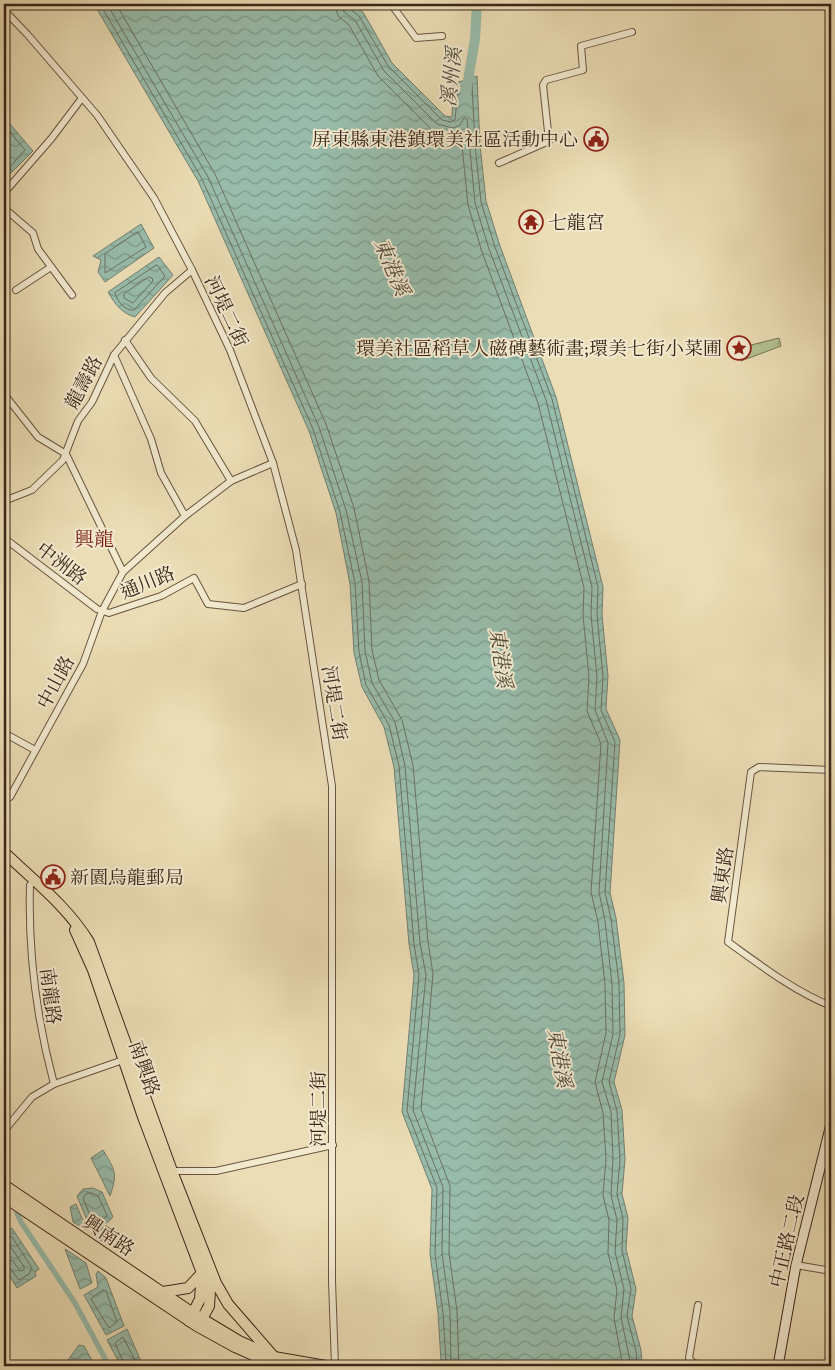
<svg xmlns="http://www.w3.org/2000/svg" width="835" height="1370" viewBox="0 0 835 1370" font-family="'Sorts Mill Goudy','Noto Serif TC',serif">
  <defs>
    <pattern id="park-crowns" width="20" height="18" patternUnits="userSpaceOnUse" patternTransform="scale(1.25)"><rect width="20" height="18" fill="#b3c291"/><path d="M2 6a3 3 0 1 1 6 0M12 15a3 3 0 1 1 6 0" fill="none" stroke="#939d75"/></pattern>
    <pattern id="water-waves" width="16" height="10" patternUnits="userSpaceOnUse" patternTransform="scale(1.25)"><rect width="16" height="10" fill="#98bcab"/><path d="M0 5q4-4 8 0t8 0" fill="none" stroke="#7d998a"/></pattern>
  </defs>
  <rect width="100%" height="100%" fill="#ebddb5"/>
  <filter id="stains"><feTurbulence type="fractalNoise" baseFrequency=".004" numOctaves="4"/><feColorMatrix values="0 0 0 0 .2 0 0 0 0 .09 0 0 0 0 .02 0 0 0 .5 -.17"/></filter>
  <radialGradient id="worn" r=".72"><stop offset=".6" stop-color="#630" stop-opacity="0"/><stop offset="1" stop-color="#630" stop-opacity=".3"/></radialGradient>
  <!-- park -->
  <polygon fill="url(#park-crowns)" stroke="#777454" points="779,338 781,346 741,361 739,348"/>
  <!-- water -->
  <g fill="url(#water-waves)" stroke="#738070">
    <polygon points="94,4 350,4 363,12 392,63 445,116 452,117 453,84 477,76 480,145 486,201 500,246 556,397 603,587 602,615 608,676 606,709 620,740 610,893 616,918 624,983 625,1035 614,1082 622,1110 625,1159 622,1194 628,1218 626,1249 636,1289 632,1316 641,1350 642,1366 438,1366 441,1361 438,1313 430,1254 432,1189 402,1112 414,975 409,944 394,767 384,727 362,687 354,653 350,584 336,513 309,431 198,181"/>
    <polygon points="10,124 33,151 8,176 4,174 4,129"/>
    <polygon points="141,224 154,248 105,282 98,272 101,260 93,256"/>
    <path d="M159,257L173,275L135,317C121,313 115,304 108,292Z"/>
    <path d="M103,1150C115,1170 118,1173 110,1196L91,1158Z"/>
    <polygon points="93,1188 102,1192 113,1217 105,1225 105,1243 93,1235 77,1196 83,1189"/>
    <polygon points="76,1204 87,1230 73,1222 70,1207"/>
    <polygon points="12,1228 39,1269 35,1272 36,1276 17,1288 4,1267 4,1233"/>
    <polygon points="65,1249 86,1263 92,1283 80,1289"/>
    <polygon points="98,1271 106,1278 124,1326 106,1335 84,1295 98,1287 96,1274"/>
    <polygon points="127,1329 143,1366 121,1366 107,1340"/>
    <polygon points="79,1345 84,1346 95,1366 71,1366 68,1360"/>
  </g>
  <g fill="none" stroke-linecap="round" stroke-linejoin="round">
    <!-- shore -->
    <g stroke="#6a7162" stroke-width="1">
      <polyline points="100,4 202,179 313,429 340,512 355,583 359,652 366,685 389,725 399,766 414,944 419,975 407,1111 437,1188 435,1254 443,1313 446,1361 444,1366"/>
      <polyline points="107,4 208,177 319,427 346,510 362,582 365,651 372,683 395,722 405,766 420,943 426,975 413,1110 443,1187 442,1253 450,1312 451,1366"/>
      <polyline points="116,4 215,174 326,424 354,508 369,581 372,650 379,680 402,720 413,765 428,942 433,974 421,1109 450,1186 449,1253 457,1311 459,1366"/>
      <polyline points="335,4 338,16 349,25 378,76 433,131 447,136 461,136 468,205 482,252 538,403 584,588 583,615 589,677 587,711 601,744 591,892 598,922 605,984 606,1033 595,1082 603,1113 606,1159 603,1195 609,1220 608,1253 617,1290 614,1318 623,1366"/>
      <polyline points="342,4 344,12 355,20 384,71 437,124 453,128 460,125 464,118 467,119 475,203 489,249 546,400 592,587 591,615 597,677 595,710 608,743 599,892 605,921 612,984 613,1034 602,1082 611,1112 613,1159 611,1195 617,1220 615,1252 624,1289 621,1317 631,1366"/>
      <polyline points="349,4 350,9 359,16 388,66 442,120 451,122 455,120 458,88 469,83 472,84 475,145 481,202 495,247 552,399 598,587 597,615 603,677 601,710 615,742 605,892 611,919 619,983 620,1034 609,1082 617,1111 620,1159 617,1194 623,1219 622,1250 631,1289 627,1316 636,1351 637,1366"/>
      <polyline points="4,132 10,132 25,150 8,169 4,170"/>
      <polygon points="138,232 146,247 105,273 105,254"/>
      <path d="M157,265L165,276L134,310C125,311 117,301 115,293Z"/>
      <polygon points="149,277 152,278 153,281 133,303 124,298 124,294"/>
      <polygon points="92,1193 98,1196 107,1215 98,1229 95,1228 83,1198 86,1194"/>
      <polyline points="4,1237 12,1237 32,1268 29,1274 19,1280 9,1267 4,1265"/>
      <polyline points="4,1244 9,1244 24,1267 24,1270 20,1271 13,1261 4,1259"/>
      <polygon points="103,1290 106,1291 117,1322 109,1328 91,1299"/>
      <polyline points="125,1366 115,1343 123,1337 138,1366"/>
    </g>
    <!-- canal -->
    <g stroke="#98bcab" stroke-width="5.5">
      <polyline points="4,1156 7,1177"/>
      <polyline points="17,1213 21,1222 75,1303 109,1366"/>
    </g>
    <!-- river -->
    <polyline stroke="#98bcab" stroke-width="10" points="466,92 475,39 477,4"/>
    <!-- street casing -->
    <g stroke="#67543f" stroke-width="8">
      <g id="street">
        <polyline points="391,4 416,38 442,36"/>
        <polyline points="4,10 27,34 97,115 154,198 192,270 230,350 273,463 296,550 332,786 332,1281 335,1366"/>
        <polyline points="499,163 549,141 543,85 546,80 583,70 581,46 632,32"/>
        <polyline points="4,193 51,139 82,98"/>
        <polyline points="4,208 33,233 38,249 72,295"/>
        <polyline points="16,290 51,267"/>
        <polyline points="125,340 151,378 195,421 231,481 273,463"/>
        <polyline points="114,355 151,439 161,473 185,516"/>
        <polyline points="4,394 38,437 66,454 123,572"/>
        <polyline points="4,504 9,499 32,490 63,460 78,421 92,402 114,355 165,293 192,270"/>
        <polyline points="4,538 97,609 109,613 127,607 161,596 194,578 208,604 244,608 302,584"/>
        <polyline points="4,733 35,750"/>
        <path d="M831,770L759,767L751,772L728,942C760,965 794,991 831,1006"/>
        <polyline points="4,801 10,797 83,664 102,611 123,572 185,516 231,481"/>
        <path d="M34,881L30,885C28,954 36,1017 54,1084"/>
        <polyline points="4,1131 32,1097 54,1084 126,1059"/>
        <polyline points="823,1155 831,1157"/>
        <polyline points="169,1171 216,1171 333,1145"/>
        <polyline points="796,1265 831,1271"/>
        <polyline points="698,1305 689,1358 693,1363 706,1366"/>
        <polyline points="779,1364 791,1366"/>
      </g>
    </g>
    <!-- secondary casing -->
    <g stroke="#3b2618" stroke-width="11">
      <polyline id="secondary" points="778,1366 796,1265 831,1124"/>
    </g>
    <!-- primary casing -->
    <g stroke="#3b2618" stroke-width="12">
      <g id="primary">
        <path d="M4,852C34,881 67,906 89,942L172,1171L216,1283L228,1304L274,1357"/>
        <polyline points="75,930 93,970 143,1117 202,1273 200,1299 189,1321"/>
        <polyline points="4,1185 194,1314 239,1341 274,1357 326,1366"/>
        <polyline points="4,1197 197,1326 235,1347 278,1366"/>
        <polyline points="163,1292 188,1288 202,1273"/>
        <polyline points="199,1324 209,1306 211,1276"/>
      </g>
    </g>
    <!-- street -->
    <use href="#street" stroke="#f2e9cf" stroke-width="6"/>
    <!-- secondary -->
    <use href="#secondary" stroke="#f2e9cf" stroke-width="9"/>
    <!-- primary -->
    <use href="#primary" stroke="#ebddb5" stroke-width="10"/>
  </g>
  <!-- icons -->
  <defs>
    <g id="civic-ring" transform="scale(1.25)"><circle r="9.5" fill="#f2e9cf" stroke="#8f2418" stroke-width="1.5"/><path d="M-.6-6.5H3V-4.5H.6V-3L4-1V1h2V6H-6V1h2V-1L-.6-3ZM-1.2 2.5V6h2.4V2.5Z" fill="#8f2418"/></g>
    <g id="temple-ring" transform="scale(1.25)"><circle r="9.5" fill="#f2e9cf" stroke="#8f2418" stroke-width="1.5"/><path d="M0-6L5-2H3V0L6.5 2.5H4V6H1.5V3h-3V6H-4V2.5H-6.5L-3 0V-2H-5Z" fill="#8f2418"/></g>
    <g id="sight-ring" transform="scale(1.25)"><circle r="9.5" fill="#f2e9cf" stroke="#8f2418" stroke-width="1.5"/><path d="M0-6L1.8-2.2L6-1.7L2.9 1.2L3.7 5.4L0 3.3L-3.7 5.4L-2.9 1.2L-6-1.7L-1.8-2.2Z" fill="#8f2418"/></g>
  </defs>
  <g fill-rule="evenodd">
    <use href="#civic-ring" x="596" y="139"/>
    <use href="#temple-ring" x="531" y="222"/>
    <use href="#sight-ring" x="739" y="348"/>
    <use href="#civic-ring" x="53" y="877"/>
  </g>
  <g text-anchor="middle" stroke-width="4" stroke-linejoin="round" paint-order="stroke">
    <!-- poi labels -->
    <g font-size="19" fill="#3b2618" stroke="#f2e9cf" text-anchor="end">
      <text x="578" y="146">屏東縣東港鎮環美社區活動中心</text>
      <text x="548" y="229" text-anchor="start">七龍宮</text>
      <text x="722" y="355">環美社區稻草人磁磚藝術畫;環美七街小菜圃</text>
      <text x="70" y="884" text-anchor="start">新園烏龍郵局</text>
    </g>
    <!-- street labels -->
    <g font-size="19" fill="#3b2618" stroke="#f2e9cf">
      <text transform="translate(227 311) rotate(65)" y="7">河堤二街</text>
      <text transform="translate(83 382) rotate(-62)" y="7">龍壽路</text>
      <text transform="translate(62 563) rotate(37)" y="7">中洲路</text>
      <text transform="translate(147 582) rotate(-22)" y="7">通川路</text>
      <text transform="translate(55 682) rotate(-62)" y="7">中山路</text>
      <text transform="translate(335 703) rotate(81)" y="7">河堤二街</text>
      <text transform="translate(722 875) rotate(-82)" y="7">興東路</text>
      <text transform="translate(51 996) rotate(83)" y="7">南龍路</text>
      <text transform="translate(145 1068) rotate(71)" y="7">南興路</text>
      <text transform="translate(318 1109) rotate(-90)" y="7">河堤二街</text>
      <text transform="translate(109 1235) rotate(34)" y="7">興南路</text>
      <text transform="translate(786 1241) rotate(-77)" y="7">中正路二段</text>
    </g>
    <!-- water labels -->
    <g font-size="20" font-style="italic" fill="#524c3d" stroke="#f2e9cf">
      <text transform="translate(451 77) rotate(-84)" y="7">溪州溪</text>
      <text transform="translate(392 267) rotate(67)" y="7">東港溪</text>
      <text transform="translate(501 658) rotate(82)" y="7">東港溪</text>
      <text transform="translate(560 1058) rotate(80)" y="7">東港溪</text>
    </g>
    <!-- neighbourhood labels -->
    <g font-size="20" fill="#7a1f14" stroke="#f2e9cf">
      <text x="94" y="546">興龍</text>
    </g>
  </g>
  <!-- margin -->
  <rect width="835" height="1370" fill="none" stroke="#ebddb5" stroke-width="20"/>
  <rect x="5" y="5" width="825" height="1360" fill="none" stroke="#3b2618" stroke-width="2.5"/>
  <rect x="10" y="10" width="815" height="1350" fill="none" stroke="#3b2618"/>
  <rect width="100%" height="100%" filter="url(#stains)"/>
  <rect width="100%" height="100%" fill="url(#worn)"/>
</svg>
